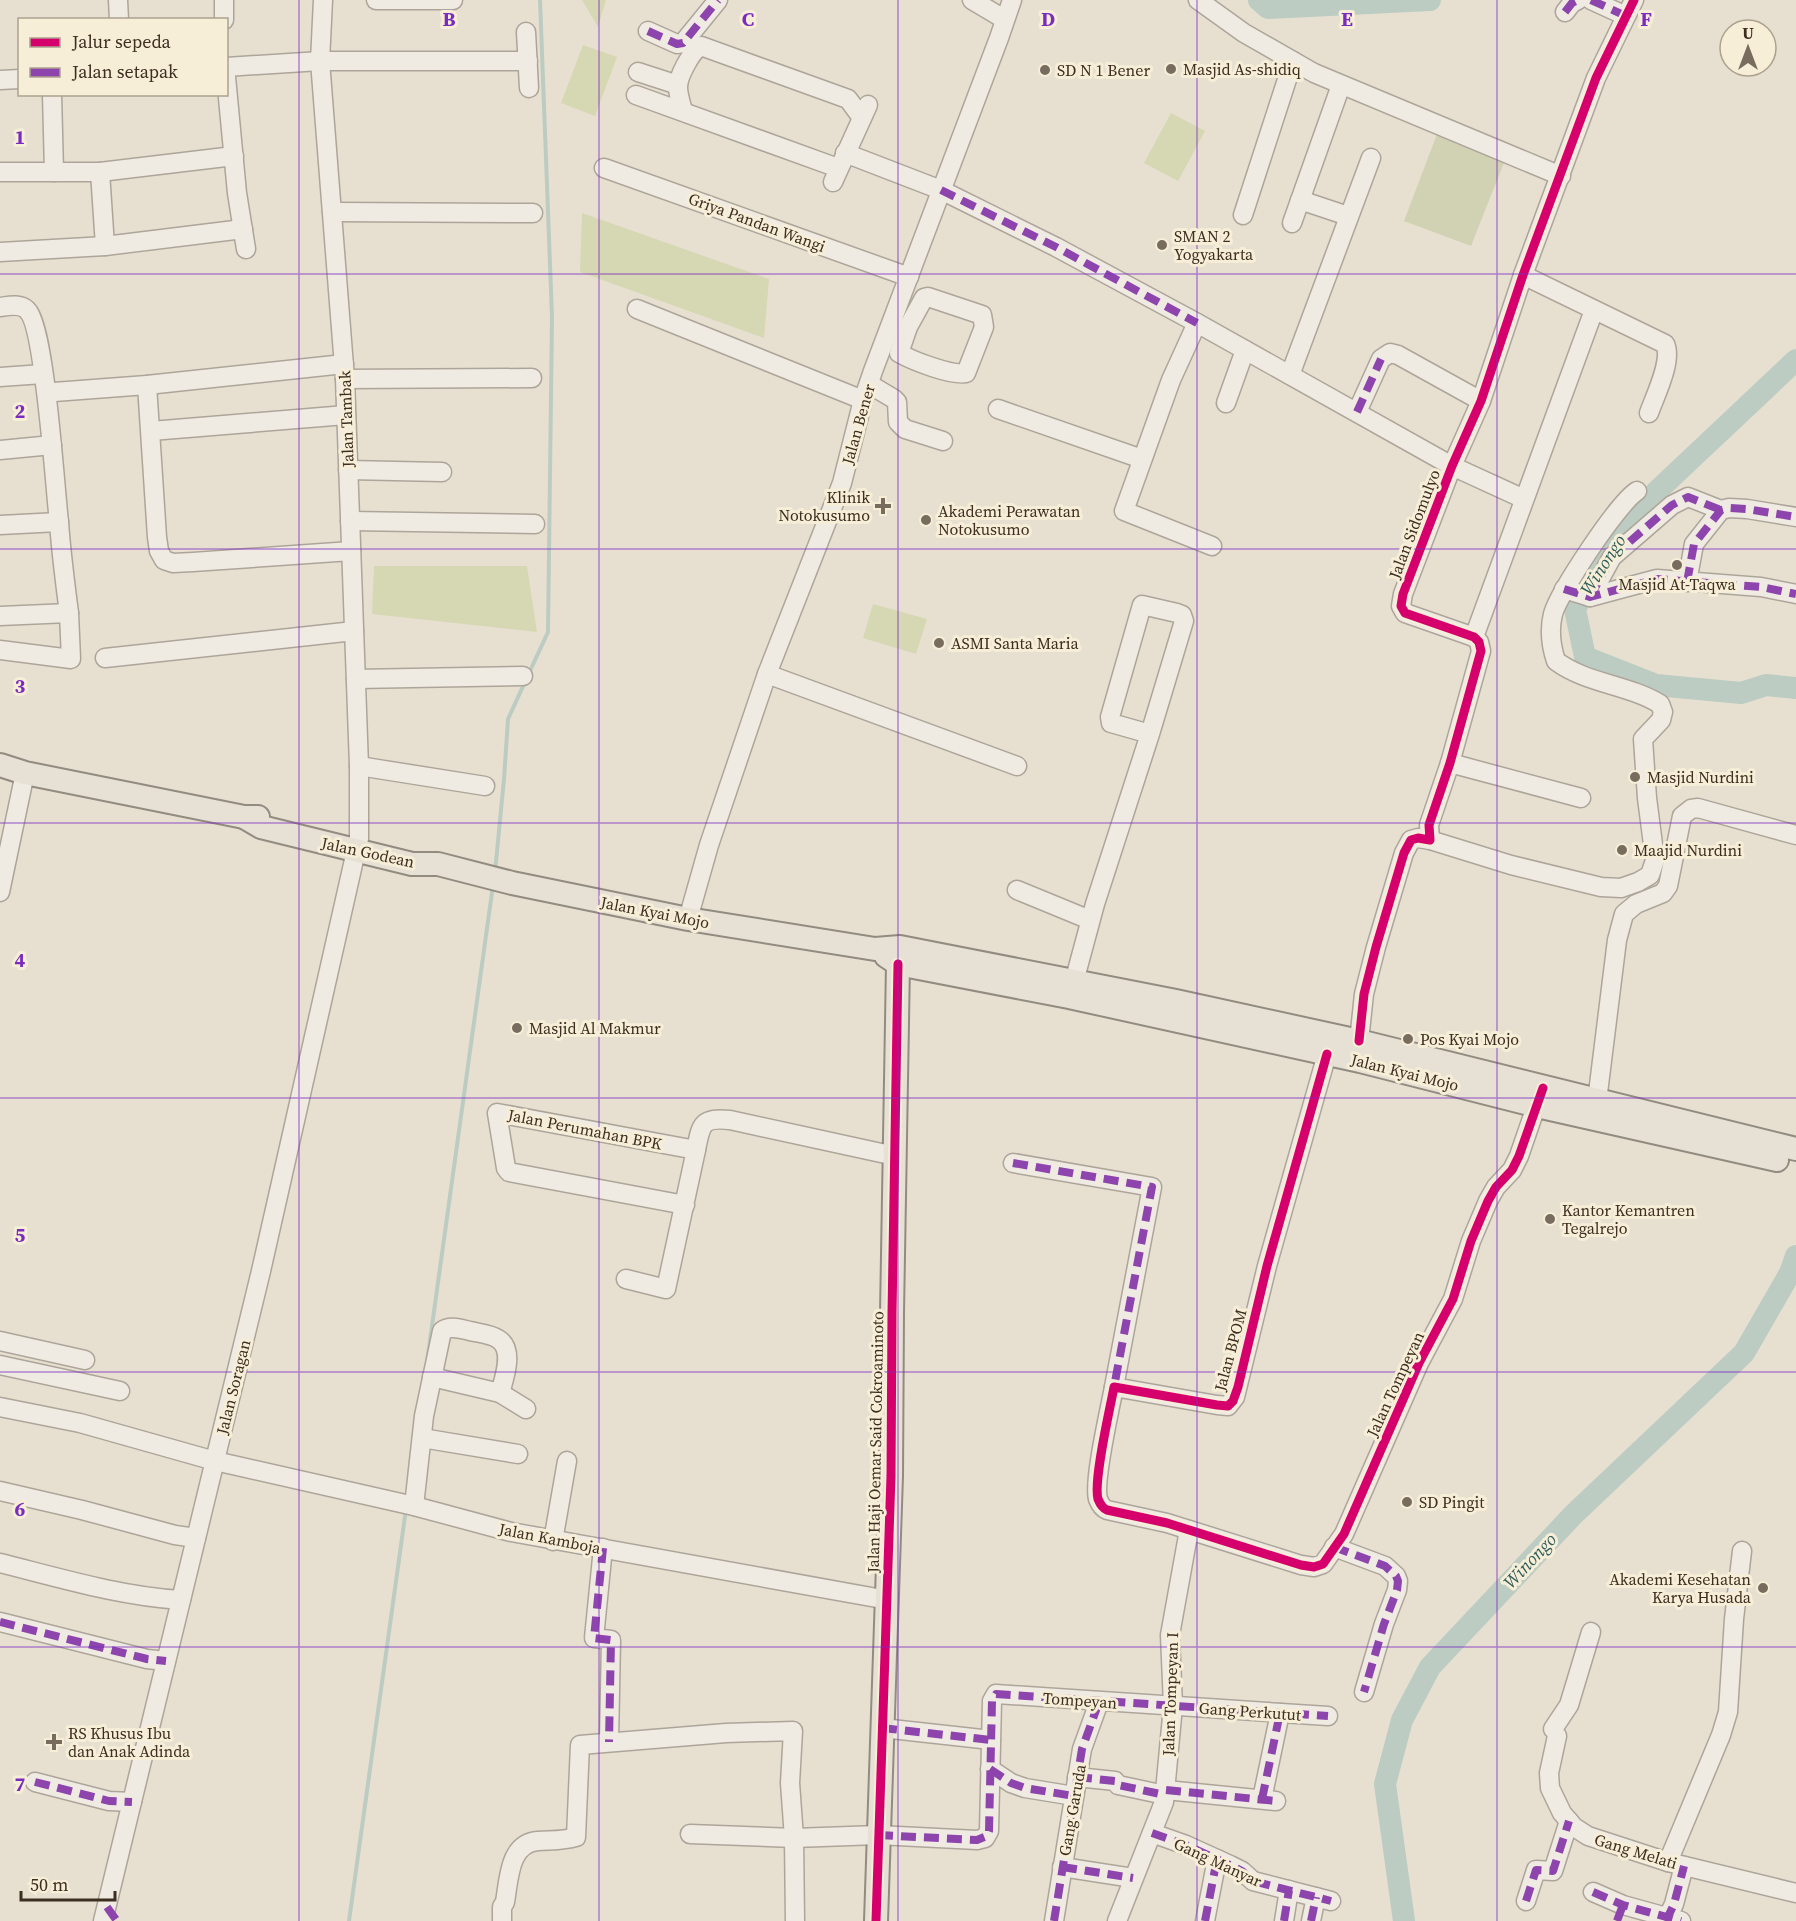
<svg xmlns="http://www.w3.org/2000/svg" width="1796" height="1921" viewBox="0 0 1796 1921" font-family="'Source Serif 4',serif">
  <rect width="100%" height="100%" fill="#e7e0d1"/>
  <!-- green -->
  <g fill="#d6d7b3">
    <polygon points="582,0 606,0 598,27"/>
    <polygon points="583,45 617,57 595,116 561,103"/>
    <polygon points="1171,113 1205,131 1178,181 1144,163"/>
    <polygon points="582,213 769,279 764,338 580,272"/>
    <polygon points="374,566 527,566 537,632 372,614"/>
    <polygon points="873,604 927,619 916,654 863,638"/>
  </g>
  <!-- cemetery -->
  <polygon fill="#d1d1b3" points="1437,134 1505,160 1471,246 1404,221"/>
  <g fill="none" stroke-linecap="round" stroke-linejoin="round">
    <!-- stream -->
    <g stroke="#bcccc2" stroke-width="4">
      <polyline points="529,673 548,632 552,317 540,0"/>
      <polyline points="495,872 504,779 508,719 525,682"/>
      <polyline points="427,1362 493,885"/>
      <polyline points="349,1921 406,1509"/>
    </g>
    <!-- river -->
    <g stroke="#bcccc2" stroke-width="22">
      <polyline points="1259,0 1268,8 1430,0"/>
      <polyline points="1796,360 1656,492 1601,561 1575,609 1585,657 1656,685 1741,693 1766,685 1796,688"/>
      <polyline points="1404,1921 1385,1784 1402,1720 1430,1667 1573,1515 1744,1353 1790,1273 1796,1256"/>
    </g>
    <!-- minor casing -->
    <g stroke="#ada599" stroke-width="21">
      <g id="minor">
        <polyline points="118,0 119,20"/>
        <polyline points="224,0 224,20"/>
        <polyline points="323,0 320,61 345,379 359,766 359,839"/>
        <polyline points="376,0 453,0"/>
        <polyline points="972,0 1004,19"/>
        <polyline points="1198,0 1244,33 1314,73 1561,176"/>
        <polyline points="1591,0 1626,16"/>
        <polyline points="1565,12 1572,3 1578,0"/>
        <polyline points="648,31 677,44 683,43 718,0"/>
        <polyline points="526,32 529,88"/>
        <polyline points="226,67 320,61 528,61"/>
        <polyline points="638,72 678,85"/>
        <polyline points="226,77 237,193 246,249"/>
        <polyline points="0,80 20,79"/>
        <polyline points="52,94 54,172"/>
        <polyline points="636,95 838,168"/>
        <path d="M683,111C681,103 678,95 678,87C678,77 691,51 701,46L848,99L862,118"/>
        <polyline points="845,153 941,190 1056,247 1197,323 1452,466 1524,499"/>
        <polyline points="604,168 909,277"/>
        <polyline points="0,172 100,172 234,156"/>
        <polyline points="100,172 105,246"/>
        <polyline points="833,182 868,105"/>
        <polyline points="1300,200 1348,216"/>
        <polyline points="332,212 533,213"/>
        <polyline points="1243,215 1293,61"/>
        <polyline points="1292,223 1341,85"/>
        <polyline points="0,252 105,246 243,229"/>
        <path d="M1523,275L1665,344C1673,360 1655,396 1649,413"/>
        <path d="M928,297L982,315L984,327L966,373C952,376 913,361 899,353L908,327L924,298Z"/>
        <path d="M0,307C8,306 20,303 27,310C45,326 55,489 59,522C61,552 65,582 69,613"/>
        <polyline points="637,309 863,400"/>
        <polyline points="1197,323 1171,380 1124,511 1212,546"/>
        <polyline points="1290,375 1371,158"/>
        <polyline points="0,377 43,374"/>
        <polyline points="345,379 532,378"/>
        <polyline points="869,384 894,399 897,402 898,422 905,429 943,441"/>
        <polyline points="147,385 157,537 159,551 164,560 173,563 193,562 351,551"/>
        <polyline points="54,392 147,385 344,364"/>
        <polyline points="1226,403 1245,350"/>
        <polyline points="998,409 1142,459"/>
        <polyline points="1357,412 1381,359 1390,353 1398,355 1481,401"/>
        <polyline points="151,431 346,415"/>
        <polyline points="0,450 52,445"/>
        <polyline points="348,470 442,472"/>
        <polyline points="350,521 535,524"/>
        <polyline points="0,525 59,522"/>
        <polyline points="1687,582 1694,544 1721,510 1729,508 1747,509 1796,517"/>
        <polyline points="1564,589 1590,597 1657,579 1761,587 1796,594"/>
        <polyline points="1590,597 1612,557 1672,505 1688,497 1721,510"/>
        <polyline points="0,616 69,613 71,659 0,650"/>
        <polyline points="1474,637 1594,310"/>
        <polyline points="105,658 354,631"/>
        <polyline points="767,674 1017,766"/>
        <polyline points="356,679 523,676"/>
        <polyline points="1450,763 1581,798"/>
        <polyline points="359,766 485,786"/>
        <path d="M1430,840L1511,865L1601,887L1621,888L1638,882L1650,875L1655,860L1647,798L1643,739L1661,720L1663,712L1660,704C1627,684 1587,684 1556,661C1551,646 1549,630 1553,614C1559,592 1618,503 1637,491"/>
        <polyline points="1017,890 1090,920"/>
        <polyline points="0,892 25,773"/>
        <polyline points="688,919 709,845 767,674 842,483 863,400 873,371 999,38 1012,0"/>
        <polyline points="1071,993 1095,904 1150,734 1111,723 1110,717 1142,605 1177,613 1182,615 1184,621 1150,734"/>
        <polyline points="1359,1041 1364,994 1376,947 1404,853 1411,840 1418,838 1430,840 1429,825 1450,763 1481,651 1479,642 1474,637 1405,613 1401,606 1403,594 1452,466 1481,401 1523,275 1596,78 1634,0"/>
        <path d="M1327,1054L1267,1266L1235,1397L1228,1406L1217,1405L1114,1387C1110,1409 1093,1481 1098,1499C1100,1504 1102,1508 1107,1510L1167,1523L1301,1565L1314,1567L1323,1564L1344,1534L1419,1363L1453,1299L1471,1241L1488,1201L1496,1187L1512,1170L1519,1156L1540,1095"/>
        <polyline points="1597,1101 1617,940 1624,914 1636,904 1663,893 1668,886 1682,816 1691,809 1698,808 1796,835"/>
        <path d="M696,1150C701,1125 701,1117 730,1120L895,1156"/>
        <polyline points="1013,1163 1152,1187 1114,1387"/>
        <polyline points="626,1279 666,1289 696,1150 497,1113 506,1168 509,1172 685,1205"/>
        <polyline points="0,1341 85,1360"/>
        <polyline points="0,1365 120,1391"/>
        <polyline points="432,1377 500,1393 526,1409"/>
        <polyline points="0,1407 80,1423 215,1461 414,1506 511,1532 888,1600"/>
        <polyline points="422,1438 518,1454"/>
        <polyline points="0,1491 82,1510 175,1535 196,1538"/>
        <path d="M414,1506L424,1416L442,1331C450,1325 461,1329 470,1331C478,1333 491,1334 498,1339C515,1349 504,1379 500,1393"/>
        <polyline points="553,1541 567,1461"/>
        <polyline points="1334,1547 1385,1566 1396,1576 1398,1581 1397,1590 1384,1624 1364,1692"/>
        <polyline points="603,1548 594,1638 611,1640 609,1742"/>
        <path d="M0,1563C60,1578 119,1596 181,1600"/>
        <polyline points="0,1622 147,1659 166,1661"/>
        <polyline points="882,1728 991,1740"/>
        <polyline points="1553,1729 1569,1705 1591,1632"/>
        <polyline points="1557,1736 1549,1773 1550,1788 1562,1813 1574,1827 1588,1836 1668,1862 1796,1893"/>
        <polyline points="990,1769 1011,1783 1025,1788 1074,1796"/>
        <polyline points="1077,1777 1115,1781 1118,1785 1165,1795"/>
        <polyline points="35,1782 109,1801 132,1802"/>
        <polyline points="1166,1790 1276,1801"/>
        <polyline points="1262,1799 1280,1713"/>
        <polyline points="1152,1833 1186,1845 1230,1865 1242,1871 1253,1881 1331,1901"/>
        <polyline points="690,1834 794,1838 878,1835 977,1840 985,1838 989,1831 992,1701 996,1694 1328,1716"/>
        <polyline points="1668,1862 1721,1735 1728,1712 1734,1619 1742,1551"/>
        <polyline points="1062,1867 1133,1878"/>
        <polyline points="1593,1892 1623,1905 1681,1921"/>
        <polyline points="1526,1901 1536,1870 1553,1871 1569,1821"/>
        <polyline points="103,1921 261,1271 356,851"/>
        <path d="M502,1921V1907L505,1902C509,1879 509,1843 538,1841C551,1840 563,1841 576,1837L580,1745L726,1733L793,1731L790,1783L794,1838L795,1921"/>
        <polyline points="1054,1921 1082,1749 1099,1702"/>
        <polyline points="1117,1921 1164,1802 1173,1706 1170,1635 1189,1530"/>
        <polyline points="1205,1921 1217,1859"/>
        <polyline points="1284,1921 1289,1890"/>
        <polyline points="1311,1921 1316,1897"/>
        <polyline points="1666,1921 1674,1904 1684,1866"/>
      </g>
    </g>
    <!-- major casing -->
    <g stroke="#928b80" stroke-width="26">
      <g id="major">
        <polyline points="0,765 25,773 244,817 258,817"/>
        <polyline points="244,817 261,827 412,864 438,864 512,883 688,919 875,949 900,947 1176,1001 1359,1041 1796,1149"/>
        <polyline points="886,956 898,964 1069,997 1360,1061 1537,1106 1777,1160"/>
        <polyline points="876,1921 891,1476 892,1313 898,964 901,956 913,950"/>
      </g>
    </g>
    <!-- minor -->
    <use href="#minor" stroke="#efebe3" stroke-width="18"/>
    <!-- major -->
    <use href="#major" stroke="#e6e1d4" stroke-width="22"/>
    <!-- quiet -->
    <g stroke="#8e44ad" stroke-width="8" stroke-dasharray="15 8" stroke-linecap="butt">
      <polyline points="1591,0 1626,16"/>
      <polyline points="1565,12 1572,3 1578,0"/>
      <polyline points="648,31 677,44 683,43 718,0"/>
      <polyline points="941,190 1056,247 1197,323"/>
      <polyline points="1357,412 1381,359"/>
      <polyline points="1687,582 1694,544 1721,510 1729,508 1747,509 1796,517"/>
      <polyline points="1564,589 1590,597 1657,579 1761,587 1796,594"/>
      <polyline points="1590,597 1612,557 1672,505 1688,497 1721,510"/>
      <polyline points="1013,1163 1152,1187 1114,1387"/>
      <polyline points="1334,1547 1385,1566 1396,1576 1398,1581 1397,1590 1384,1624 1364,1692"/>
      <polyline points="603,1548 594,1638 611,1640 609,1742"/>
      <polyline points="0,1622 147,1659 166,1661"/>
      <polyline points="882,1728 991,1740"/>
      <polyline points="990,1769 1011,1783 1025,1788 1074,1796"/>
      <polyline points="1077,1777 1115,1781 1118,1785 1165,1795"/>
      <polyline points="35,1782 109,1801 132,1802"/>
      <polyline points="1166,1790 1276,1801"/>
      <polyline points="1262,1799 1280,1713"/>
      <polyline points="1152,1833 1186,1845 1230,1865 1242,1871 1253,1881 1331,1901"/>
      <polyline points="878,1835 977,1840 987,1836 989,1831 992,1701 996,1694 1328,1716"/>
      <polyline points="1062,1867 1133,1878"/>
      <polyline points="1593,1892 1623,1905 1681,1921"/>
      <polyline points="1526,1901 1536,1870 1553,1871 1569,1821"/>
      <polyline points="107,1907 117,1921"/>
      <polyline points="1054,1921 1082,1749 1099,1702"/>
      <polyline points="1205,1921 1217,1859"/>
      <polyline points="1284,1921 1289,1890"/>
      <polyline points="1311,1921 1316,1897"/>
      <polyline points="1617,1921 1623,1905"/>
      <polyline points="1666,1921 1674,1904 1684,1866"/>
    </g>
    <!-- cycleway casing -->
    <g stroke="#f7eed8" stroke-width="13">
      <g id="cycleway">
        <polyline points="1359,1041 1364,994 1376,947 1404,853 1411,840 1418,838 1430,840 1429,825 1450,763 1481,651 1479,642 1474,637 1405,613 1401,606 1403,594 1452,466 1481,401 1523,275 1596,78 1634,0"/>
        <path d="M1327,1054L1267,1266L1238,1387L1233,1401L1228,1406L1217,1405L1114,1387C1110,1409 1093,1481 1098,1499C1100,1504 1102,1508 1107,1510L1167,1523L1301,1565L1314,1567L1323,1564L1344,1534L1419,1363L1453,1299L1471,1241L1488,1201L1496,1187L1512,1170L1519,1156L1543,1088"/>
        <polyline points="876,1921 891,1476 892,1313 898,964"/>
      </g>
    </g>
    <!-- cycleway -->
    <use href="#cycleway" stroke="#d6006c" stroke-width="9"/>
  </g>
  <!-- grid -->
  <path fill="none" stroke="#7b2cbf" stroke-width="1.5" stroke-opacity="0.55" d="M299,0V1921M599,0V1921M898,0V1921M1197,0V1921M1497,0V1921M0,274H1796M0,549H1796M0,823H1796M0,1098H1796M0,1372H1796M0,1647H1796"/>
  <!-- markers -->
  <g fill="#786c5e" stroke="#f7eed8" stroke-width="2">
    <circle cx="1171" cy="69" r="6"/>
    <circle cx="1045" cy="70" r="6"/>
    <circle cx="1162" cy="245" r="6"/>
    <path d="M880 497h6v6h6v6h-6v6h-6v-6h-6v-6h6z"/>
    <circle cx="926" cy="520" r="6"/>
    <circle cx="1677" cy="565" r="6"/>
    <circle cx="939" cy="643" r="6"/>
    <circle cx="1635" cy="777" r="6"/>
    <circle cx="1622" cy="850" r="6"/>
    <circle cx="517" cy="1028" r="6"/>
    <circle cx="1408" cy="1039" r="6"/>
    <circle cx="1550" cy="1219" r="6"/>
    <circle cx="1407" cy="1502" r="6"/>
    <circle cx="1763" cy="1588" r="6"/>
    <path d="M51 1733h6v6h6v6h-6v6h-6v-6h-6v-6h6z"/>
  </g>
  <g text-anchor="middle" stroke-width="6" stroke-linejoin="round" paint-order="stroke">
    <!-- poi labels -->
    <g font-size="16" fill="#3d2e20" stroke="#f7eed8" text-anchor="start">
      <text x="1183" y="75">Masjid As-shidiq</text>
      <text x="1057" y="76">SD N 1 Bener</text>
      <text x="1174" y="242">SMAN 2<tspan x="1174" dy="18">Yogyakarta</tspan></text>
      <text x="870" y="503" text-anchor="end">Klinik<tspan x="870" dy="18">Notokusumo</tspan></text>
      <text x="938" y="517">Akademi Perawatan<tspan x="938" dy="18">Notokusumo</tspan></text>
      <text x="1677" y="590" text-anchor="middle">Masjid At-Taqwa</text>
      <text x="951" y="649">ASMI Santa Maria</text>
      <text x="1647" y="783">Masjid Nurdini</text>
      <text x="1634" y="856">Maajid Nurdini</text>
      <text x="529" y="1034">Masjid Al Makmur</text>
      <text x="1420" y="1045">Pos Kyai Mojo</text>
      <text x="1562" y="1216">Kantor Kemantren<tspan x="1562" dy="18">Tegalrejo</tspan></text>
      <text x="1419" y="1508">SD Pingit</text>
      <text x="1751" y="1585" text-anchor="end">Akademi Kesehatan<tspan x="1751" dy="18">Karya Husada</tspan></text>
      <text x="68" y="1739">RS Khusus Ibu<tspan x="68" dy="18">dan Anak Adinda</tspan></text>
    </g>
    <!-- street labels -->
    <g font-size="16" fill="#3d2e20" stroke="#f7eed8">
      <text transform="translate(757 222) rotate(20)" y="6">Griya Pandan Wangi</text>
      <text transform="translate(346 419) rotate(-92)" y="6">Jalan Tambak</text>
      <text transform="translate(858 424) rotate(-74)" y="6">Jalan Bener</text>
      <text transform="translate(1414 524) rotate(-69)" y="6">Jalan Sidomulyo</text>
      <text transform="translate(368 852) rotate(12)" y="6">Jalan Godean</text>
      <text transform="translate(655 912) rotate(11)" y="6">Jalan Kyai Mojo</text>
      <text transform="translate(1405 1072) rotate(14)" y="6">Jalan Kyai Mojo</text>
      <text transform="translate(585 1129) rotate(11)" y="6">Jalan Perumahan BPK</text>
      <text transform="translate(1230 1350) rotate(-75)" y="6">Jalan BPOM</text>
      <text transform="translate(1395 1384) rotate(-65)" y="6">Jalan Tompeyan</text>
      <text transform="translate(233 1387) rotate(-76)" y="6">Jalan Soragan</text>
      <text transform="translate(875 1442) rotate(-89)" y="6">Jalan Haji Oemar Said Cokroaminoto</text>
      <text transform="translate(550 1538) rotate(11)" y="6">Jalan Kamboja</text>
      <text transform="translate(1170 1694) rotate(-88)" y="6">Jalan Tompeyan I</text>
      <text transform="translate(1080 1700) rotate(4)" y="6">Tompeyan</text>
      <text transform="translate(1250 1711) rotate(4)" y="6">Gang Perkutut</text>
      <text transform="translate(1072 1810) rotate(-80)" y="6">Gang Garuda</text>
      <text transform="translate(1636 1851) rotate(17)" y="6">Gang Melati</text>
      <text transform="translate(1218 1862) rotate(25)" y="6">Gang Manyar</text>
    </g>
    <!-- water labels -->
    <g font-size="18" font-style="italic" fill="#2f5d5a" stroke="#f7eed8">
      <text transform="translate(1603 565) rotate(-57)" y="6">Winongo</text>
      <text transform="translate(1530 1561) rotate(-47)" y="6">Winongo</text>
    </g>
  </g>
  <g font-size="20" text-anchor="middle" font-weight="bold" fill="#7b2cbf" stroke="#f7eed8" stroke-width="6" stroke-linejoin="round" paint-order="stroke">
    <text x="449" y="26">B</text>
    <text x="748" y="26">C</text>
    <text x="1048" y="26">D</text>
    <text x="1347" y="26">E</text>
    <text x="1646" y="26">F</text>
    <text x="20" y="144">1</text>
    <text x="20" y="418">2</text>
    <text x="20" y="693">3</text>
    <text x="20" y="967">4</text>
    <text x="20" y="1242">5</text>
    <text x="20" y="1516">6</text>
    <text x="20" y="1791">7</text>
  </g>
  <!-- legend -->
  <rect x="18" y="18" width="210" height="78" fill="#f7eed8" stroke="#ada18e" stroke-width="1.5"/>
  <rect x="30" y="38" width="30" height="9" fill="#d6006c" stroke="#ada18e" stroke-width="1.5"/>
  <text x="72" y="48" font-size="18" fill="#3d2e20">Jalur sepeda</text>
  <rect x="30" y="68" width="30" height="9" fill="#8e44ad" stroke="#ada18e" stroke-width="1.5"/>
  <text x="72" y="78" font-size="18" fill="#3d2e20">Jalan setapak</text>
  <!-- north arrow -->
  <g transform="translate(1748 48)"><circle r="28" fill="#f7eed8" stroke="#ada18e" stroke-width="1.5"/>
  <path d="M0-4.5L10 22L0 15L-10 22Z" fill="#786c5e"/>
  <text y="-9" font-size="16" font-weight="bold" text-anchor="middle" fill="#3d2e20">U</text>
  </g>
  <!-- scale -->
  <path d="M21 1891v9h94v-9" fill="none" stroke="#3d2e20" stroke-width="3"/>
  <text x="30" y="1891" font-size="18" fill="#3d2e20" stroke="#f7eed8" stroke-width="4.5" paint-order="stroke">50 m</text>
</svg>
